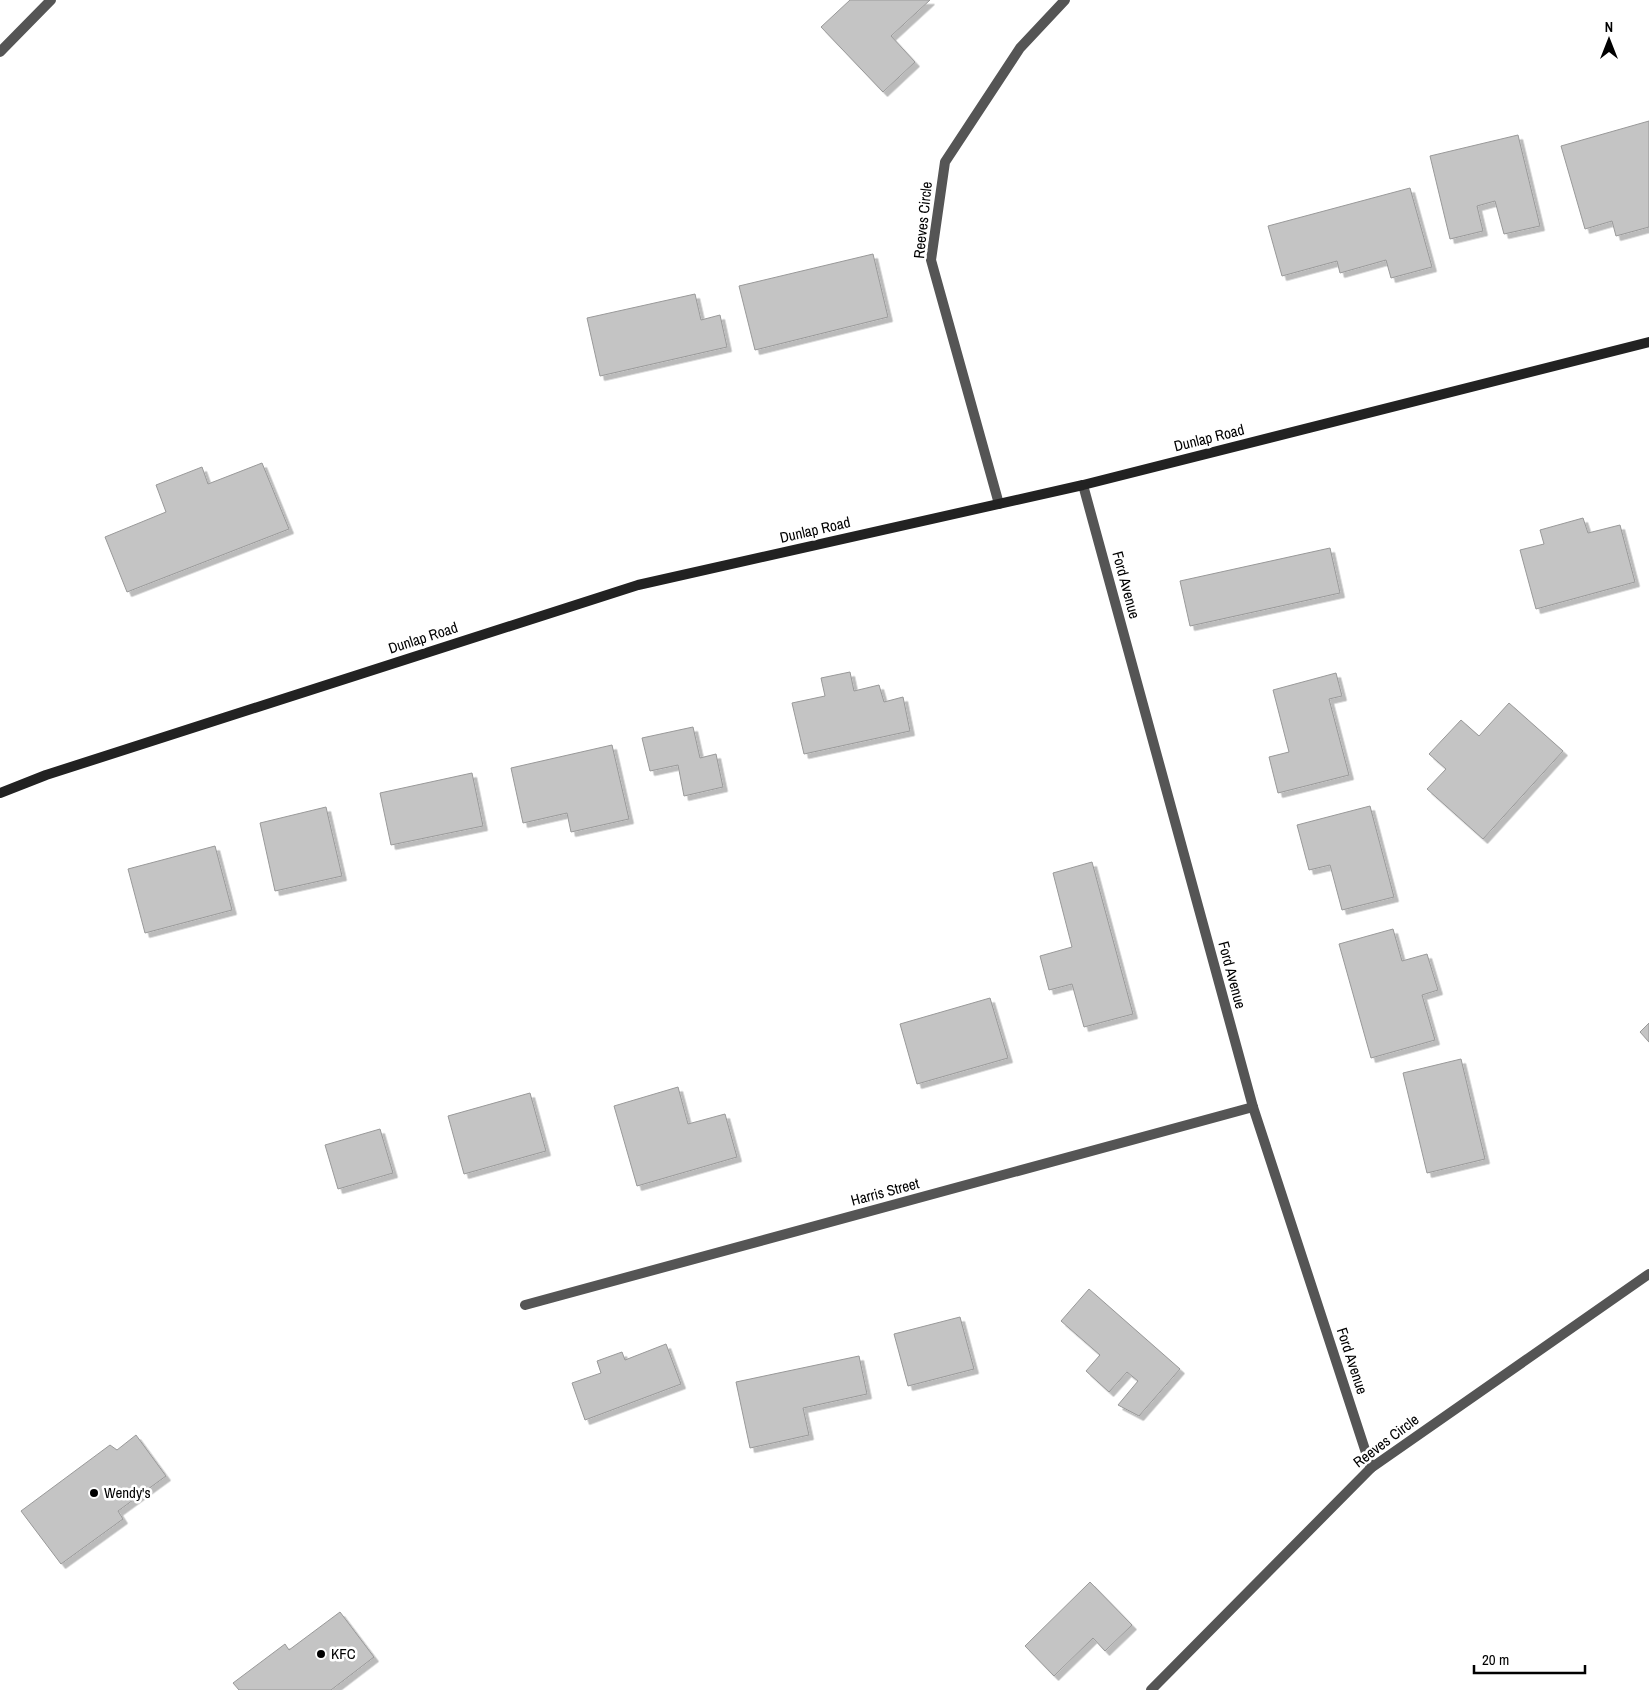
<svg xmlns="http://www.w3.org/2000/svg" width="1649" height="1690" viewBox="0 0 1649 1690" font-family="'Archivo Narrow',sans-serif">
  <defs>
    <filter id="shadow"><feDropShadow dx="4.5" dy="4.5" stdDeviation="0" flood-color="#0004"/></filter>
  </defs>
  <rect width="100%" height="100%" fill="#fff"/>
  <!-- building -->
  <g fill="#c4c4c4" stroke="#999" filter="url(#shadow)">
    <polygon points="850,0 930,0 891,36 915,62 883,92 821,27"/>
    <polygon points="1649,121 1649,227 1616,236 1612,221 1585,229 1561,146"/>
    <polygon points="1518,135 1540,226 1504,234 1495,201 1477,206 1483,231 1450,239 1430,156"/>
    <polygon points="1410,188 1432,267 1391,278 1386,260 1340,273 1337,261 1282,276 1268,226"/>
    <polygon points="873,254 888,317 755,350 739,286"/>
    <polygon points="695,294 701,320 720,315 727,347 600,376 587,318"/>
    <polygon points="262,463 289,529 127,592 105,537 166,512 156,485 202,467 208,484"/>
    <polygon points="1583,518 1588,533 1620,525 1635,582 1536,609 1520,550 1544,544 1540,530"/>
    <polygon points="1330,548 1340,593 1190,626 1180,581"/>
    <polygon points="850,672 854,691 879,685 884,702 903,697 910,731 804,754 792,703 825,696 821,678"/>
    <polygon points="1336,673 1342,696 1329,699 1349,775 1278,793 1269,757 1289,752 1273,690"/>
    <polygon points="1509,703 1563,751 1483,839 1427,789 1446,769 1429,754 1461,720 1479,736"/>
    <polygon points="693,727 700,758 716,754 723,787 684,796 678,765 650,771 642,738"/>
    <polygon points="612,745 629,819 571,832 567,813 523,823 511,768"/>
    <polygon points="472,773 483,826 391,845 380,793"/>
    <polygon points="1370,806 1394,897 1342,910 1330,865 1309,870 1297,825"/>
    <polygon points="326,807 342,876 275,891 260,823"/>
    <polygon points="215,846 232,910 145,933 128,869"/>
    <polygon points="1092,862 1133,1014 1084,1027 1072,984 1049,990 1040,956 1072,947 1053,873"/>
    <polygon points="1393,929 1402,961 1427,954 1438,990 1422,995 1435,1040 1371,1058 1339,944"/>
    <polygon points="990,998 1008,1058 917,1084 900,1024"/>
    <polygon points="1649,1023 1649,1042 1640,1032"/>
    <polygon points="1461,1059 1485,1159 1427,1173 1403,1073"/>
    <polygon points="678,1087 688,1124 725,1114 737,1157 637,1186 614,1106"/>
    <polygon points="530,1093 546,1151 464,1174 448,1116"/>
    <polygon points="380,1129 393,1173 338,1189 325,1145"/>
    <polygon points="1089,1289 1180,1369 1139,1416 1118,1405 1138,1381 1127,1372 1109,1392 1086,1371 1100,1355 1061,1321"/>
    <polygon points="960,1317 974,1369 908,1386 894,1334"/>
    <polygon points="666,1344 681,1384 585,1420 572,1383 601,1373 597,1361 622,1352 625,1360"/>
    <polygon points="859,1356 867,1394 803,1408 809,1435 750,1448 736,1382"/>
    <polygon points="136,1435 166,1476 118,1511 123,1519 61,1564 21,1511 110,1445 117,1450"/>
    <polygon points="1090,1582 1132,1625 1105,1651 1093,1638 1054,1676 1025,1646"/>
    <polygon points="340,1612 374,1657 331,1690 239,1690 233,1683 285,1644 289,1650"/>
  </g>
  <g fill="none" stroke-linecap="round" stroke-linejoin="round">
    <!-- lane -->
    <polyline stroke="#555" stroke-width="10" points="0,52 51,0"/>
    <!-- street -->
    <g stroke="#555" stroke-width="10">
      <polyline points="1083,485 1253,1107 1371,1468"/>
      <polyline points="999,504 931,260 945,162 1020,48 1065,0"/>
      <polyline points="525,1305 1253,1107"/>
      <polyline points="1151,1690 1371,1468 1649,1274"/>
    </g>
    <!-- secondary -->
    <polyline stroke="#222" stroke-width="10" points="0,793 46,775 638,585 1083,485 1649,342"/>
  </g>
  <!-- markers -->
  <g fill="#000" stroke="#fff" stroke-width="2">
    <circle cx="94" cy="1493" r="5"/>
    <circle cx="321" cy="1654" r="5"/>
  </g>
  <g text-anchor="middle" stroke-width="5" stroke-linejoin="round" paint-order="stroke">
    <!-- street labels -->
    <g font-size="15" fill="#000" stroke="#fff">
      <text transform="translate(923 220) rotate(-84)" y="5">Reeves Circle</text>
      <text transform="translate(1209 438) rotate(-14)" y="5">Dunlap Road</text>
      <text transform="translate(815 530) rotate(-13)" y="5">Dunlap Road</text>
      <text transform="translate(1126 585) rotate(75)" y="5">Ford Avenue</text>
      <text transform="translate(423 638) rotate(-18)" y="5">Dunlap Road</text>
      <text transform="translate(1232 975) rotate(75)" y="5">Ford Avenue</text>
      <text transform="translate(885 1192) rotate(-15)" y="5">Harris Street</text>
      <text transform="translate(1352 1361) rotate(72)" y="5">Ford Avenue</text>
      <text transform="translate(1386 1441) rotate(-37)" y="5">Reeves Circle</text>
    </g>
    <!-- poi labels -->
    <g font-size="15" fill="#000" stroke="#fff" text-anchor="start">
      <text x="104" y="1498">Wendy's</text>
      <text x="331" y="1659">KFC</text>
    </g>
  </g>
  <!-- north arrow -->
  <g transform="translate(1609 40)" stroke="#ffffff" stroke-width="4" paint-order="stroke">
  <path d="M0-4L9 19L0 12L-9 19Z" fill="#000000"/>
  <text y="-8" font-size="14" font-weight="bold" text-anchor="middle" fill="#000000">N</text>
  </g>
  <!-- scale -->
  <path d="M1474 1665v8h111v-8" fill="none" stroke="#000000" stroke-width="2.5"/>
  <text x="1482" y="1665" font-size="15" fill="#000000" stroke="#ffffff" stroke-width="4" paint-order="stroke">20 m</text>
</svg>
